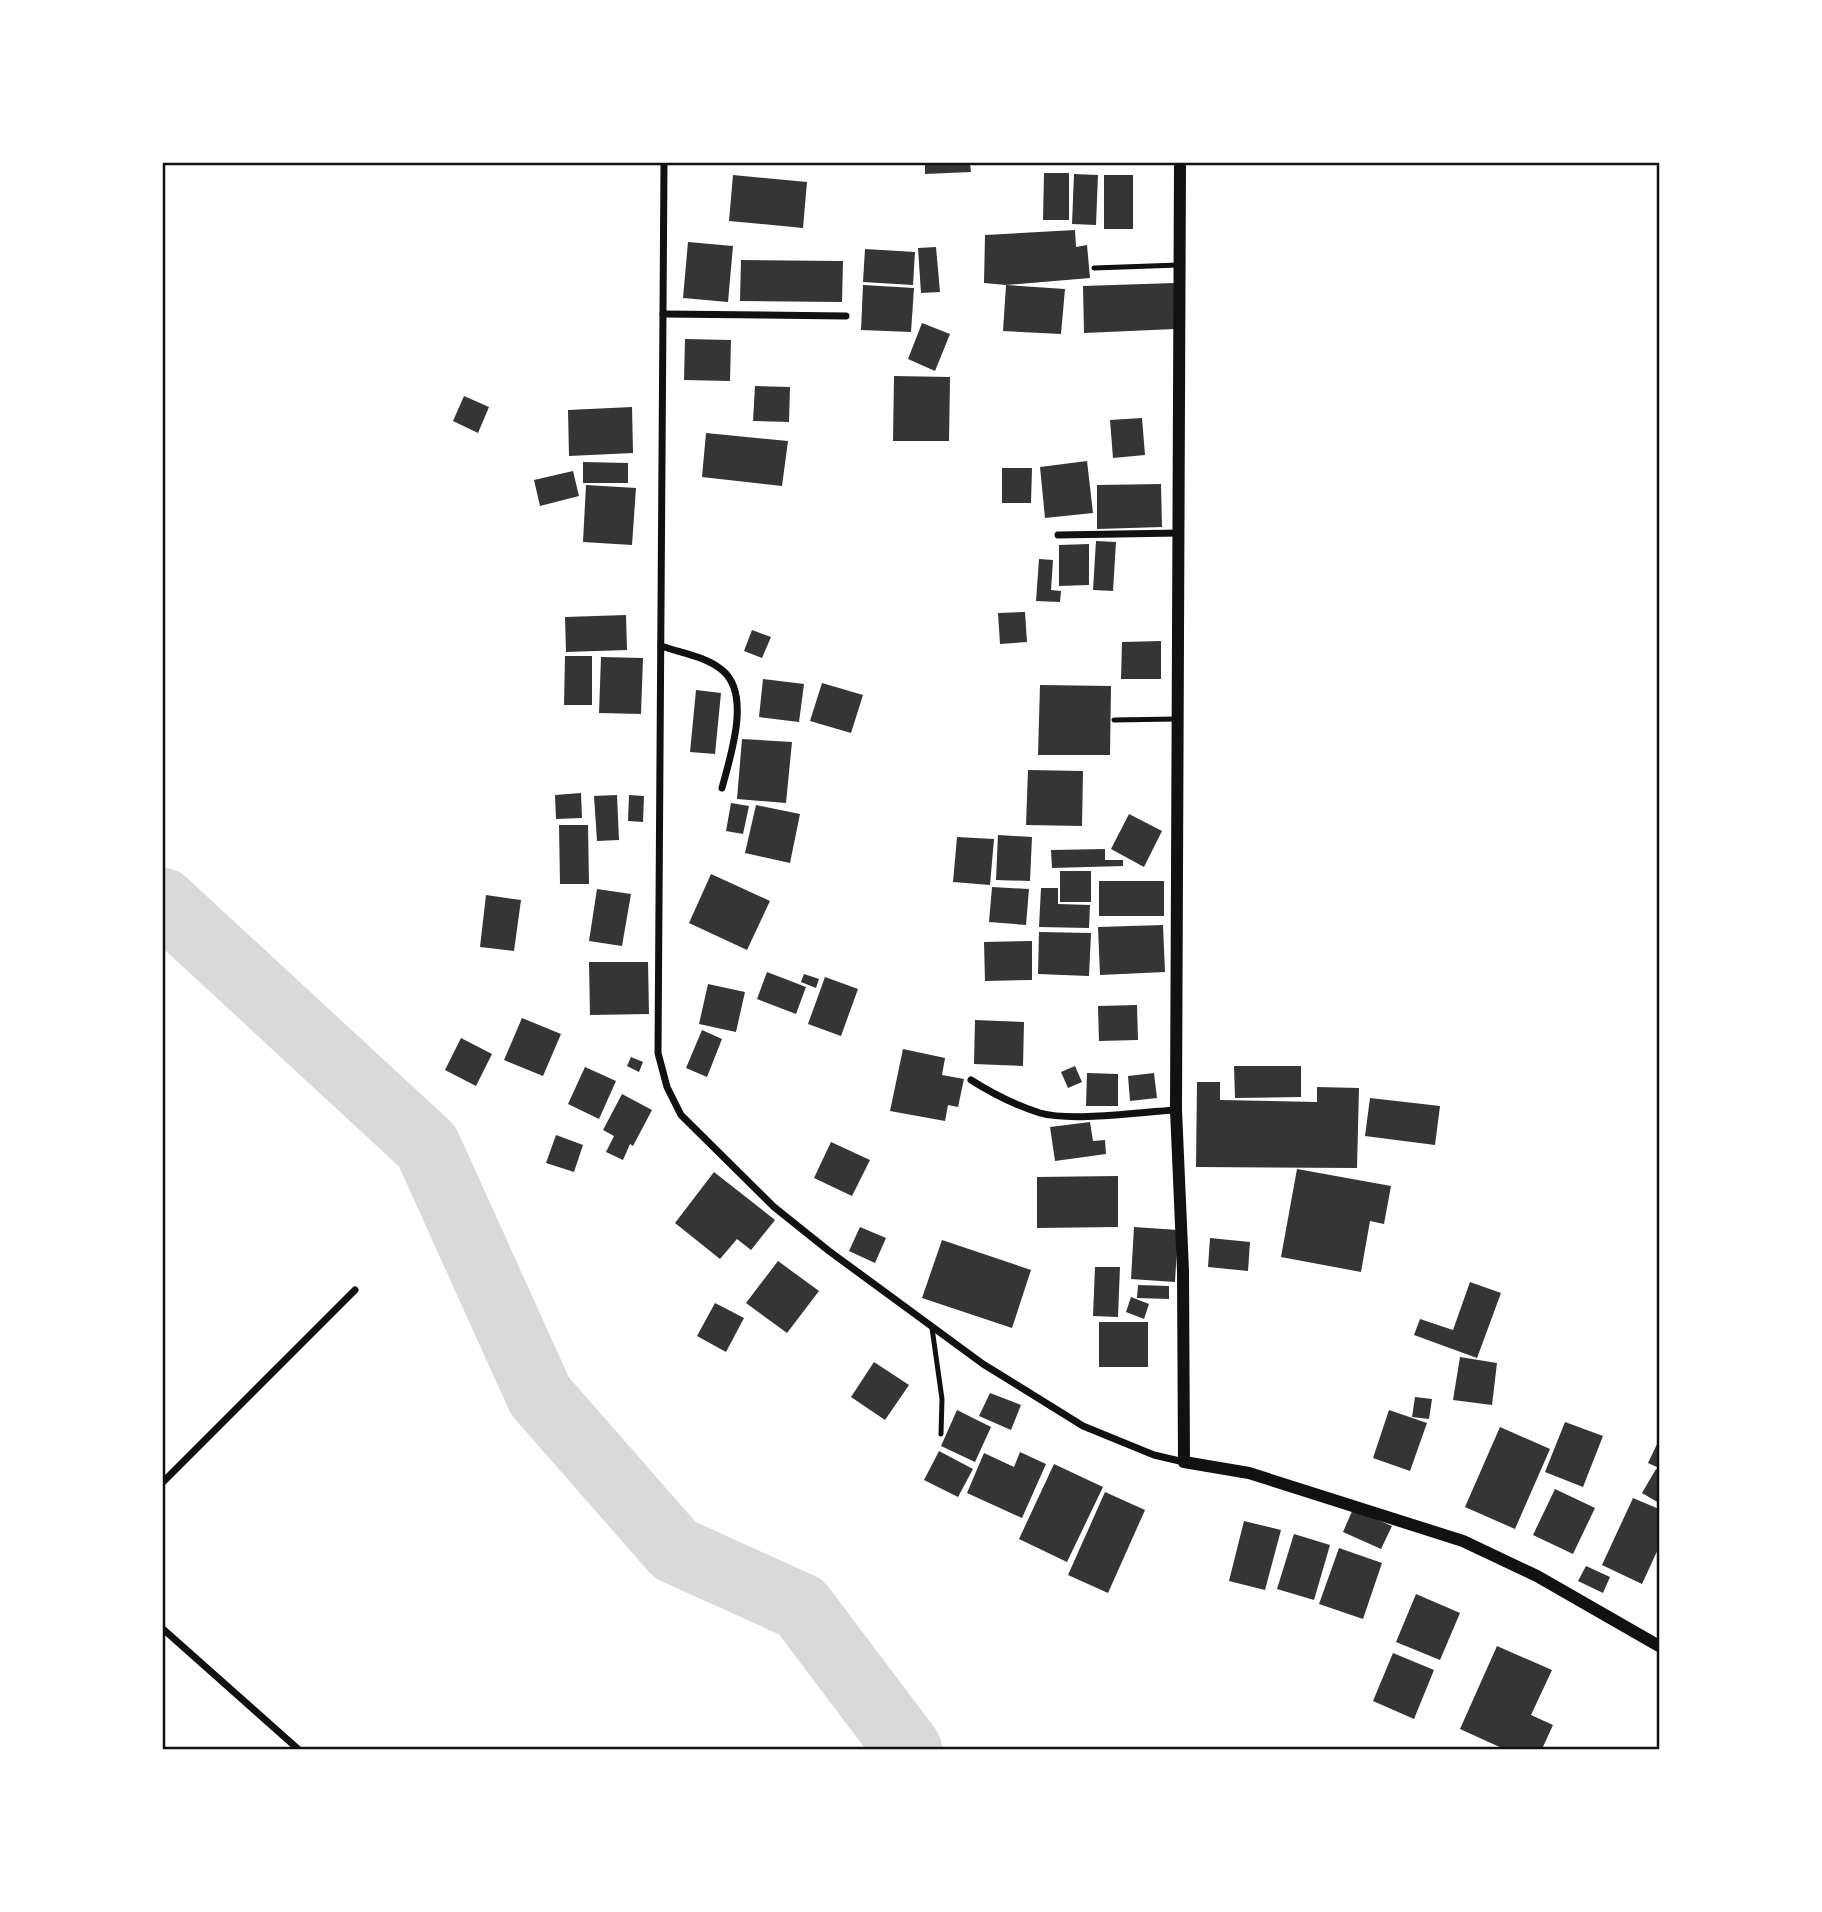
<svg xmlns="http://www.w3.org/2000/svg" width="1822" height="1912" viewBox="0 0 1822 1912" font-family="'Space Grotesk',sans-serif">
  <rect width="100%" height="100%" fill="#fff"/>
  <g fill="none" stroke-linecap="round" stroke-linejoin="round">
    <!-- river -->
    <polyline stroke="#d9d9d9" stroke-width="68" points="163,902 427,1146 540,1396 675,1550 801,1607 908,1749"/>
  </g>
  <!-- building -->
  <g fill="#353535">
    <polygon points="925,163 970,163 971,172 925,174"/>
    <polygon points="1044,173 1069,173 1069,220 1043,220"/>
    <polygon points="1074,174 1098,175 1096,225 1072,224"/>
    <polygon points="733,175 807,182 803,228 729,221"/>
    <rect x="1104" y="175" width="29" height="54"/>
    <polygon points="1075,230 1076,247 1087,245 1090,278 1006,285 984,283 985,235"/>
    <polygon points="688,242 733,246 728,302 683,298"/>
    <polygon points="936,247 940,292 921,293 918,248"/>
    <polygon points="865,249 915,252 913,285 863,282"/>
    <polygon points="741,260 843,261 842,302 740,301"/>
    <polygon points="1174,283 1175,329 1084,333 1083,286"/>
    <polygon points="863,285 914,288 911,332 861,330"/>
    <polygon points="1006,285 1065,289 1061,334 1003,331"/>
    <polygon points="922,323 950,334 935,371 908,359"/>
    <polygon points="685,339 731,340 730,381 684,380"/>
    <polygon points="894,376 950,377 949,441 893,441"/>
    <polygon points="755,386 790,387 789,422 753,421"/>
    <polygon points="464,396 489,407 478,433 453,421"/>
    <polygon points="632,407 633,453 569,456 568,410"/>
    <polygon points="1142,418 1145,455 1113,458 1110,420"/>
    <polygon points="706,433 788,441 782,486 702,477"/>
    <polygon points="1087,461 1093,513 1045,518 1040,467"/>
    <polygon points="583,462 628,463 628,483 583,483"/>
    <polygon points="1002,468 1032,468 1031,503 1002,503"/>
    <polygon points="573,471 579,496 540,506 534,480"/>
    <polygon points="1161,484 1162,527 1097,529 1097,485"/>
    <polygon points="586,485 636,488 632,545 583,542"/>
    <polygon points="1096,541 1116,542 1113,591 1093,590"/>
    <polygon points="1089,544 1089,585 1059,586 1059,545"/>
    <polygon points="1039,559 1053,560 1051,590 1061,591 1060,602 1036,601"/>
    <polygon points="1025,612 1027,642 1000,644 998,613"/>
    <polygon points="626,615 627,650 566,652 565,617"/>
    <polygon points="752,630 771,637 762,658 744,651"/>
    <polygon points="1161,641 1161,679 1121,679 1122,642"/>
    <polygon points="565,656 592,656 592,705 564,705"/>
    <polygon points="601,657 643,658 641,714 599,713"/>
    <polygon points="763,679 804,684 799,722 759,717"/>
    <polygon points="822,683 863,695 851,733 810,721"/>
    <polygon points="1040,685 1111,686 1110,755 1038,755"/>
    <polygon points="696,690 721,693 715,754 690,752"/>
    <polygon points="742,739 792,742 786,803 737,799"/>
    <polygon points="1028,770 1083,771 1082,826 1026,825"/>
    <polygon points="581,793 582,818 556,819 555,795"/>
    <polygon points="617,795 619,840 597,841 594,796"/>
    <polygon points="629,795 644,796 643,822 628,821"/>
    <polygon points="731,803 749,806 743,834 726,831"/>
    <polygon points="756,805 800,814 790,863 745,853"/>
    <polygon points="1129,814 1162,831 1144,867 1111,849"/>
    <polygon points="559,825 588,825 589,884 560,884"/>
    <polygon points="998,835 1032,837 1030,881 996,880"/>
    <polygon points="957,837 994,839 990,885 953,882"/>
    <polygon points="1105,849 1105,860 1123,860 1123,866 1052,868 1051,850"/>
    <rect x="1060" y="871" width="31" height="31"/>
    <polygon points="711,874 770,901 747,950 689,923"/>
    <rect x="1099" y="881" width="65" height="35"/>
    <polygon points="992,887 1029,889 1026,925 989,922"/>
    <polygon points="1041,888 1058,888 1058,904 1090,905 1089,928 1039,927"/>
    <polygon points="597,889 631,894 622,946 589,941"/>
    <polygon points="486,895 521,900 514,951 480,947"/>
    <polygon points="1163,925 1165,972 1100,975 1098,927"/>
    <polygon points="1039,932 1091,933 1089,976 1038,974"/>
    <polygon points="1032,941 1032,980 985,981 984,942"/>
    <polygon points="589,962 648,962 649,1014 590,1015"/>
    <polygon points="767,972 806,987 796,1014 757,999"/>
    <polygon points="804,974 819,979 816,988 801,982"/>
    <polygon points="825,977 858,989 841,1036 808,1024"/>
    <polygon points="708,984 745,992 736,1032 699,1024"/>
    <polygon points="1137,1005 1138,1040 1099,1041 1098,1006"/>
    <polygon points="522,1018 561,1034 543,1076 504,1060"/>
    <polygon points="975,1020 1024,1022 1023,1066 974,1064"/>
    <polygon points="702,1030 722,1039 707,1077 686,1068"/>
    <polygon points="461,1038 492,1054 476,1086 445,1070"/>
    <polygon points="903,1049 945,1058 942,1075 964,1079 958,1107 948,1105 945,1121 890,1111"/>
    <polygon points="631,1057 643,1062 639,1072 627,1066"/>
    <polygon points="1075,1066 1082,1082 1068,1088 1061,1072"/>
    <polygon points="1234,1066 1301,1066 1301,1097 1235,1098"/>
    <polygon points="585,1067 616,1081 599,1119 568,1104"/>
    <polygon points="1087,1073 1118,1074 1118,1106 1086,1106"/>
    <polygon points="1154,1073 1157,1098 1130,1101 1128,1076"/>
    <polygon points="1197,1082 1220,1082 1220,1100 1317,1102 1317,1087 1359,1088 1357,1168 1196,1167"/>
    <polygon points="622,1094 652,1110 633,1146 630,1144 623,1160 606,1152 614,1136 603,1130"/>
    <polygon points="1370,1098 1440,1106 1435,1145 1365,1136"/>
    <polygon points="1090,1122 1093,1141 1105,1140 1106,1154 1055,1161 1050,1127"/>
    <polygon points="556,1135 583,1145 574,1172 546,1163"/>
    <polygon points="831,1142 870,1160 852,1196 814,1178"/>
    <polygon points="1297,1169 1391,1186 1384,1224 1370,1221 1361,1272 1281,1257"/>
    <polygon points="714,1172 775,1220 751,1250 737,1239 720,1259 675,1223"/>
    <polygon points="1118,1176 1118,1227 1037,1228 1037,1177"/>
    <polygon points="860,1227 886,1238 875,1263 849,1251"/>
    <polygon points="1134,1227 1178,1230 1175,1282 1131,1279"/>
    <polygon points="1210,1238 1250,1242 1248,1271 1208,1267"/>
    <polygon points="942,1240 1031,1270 1012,1328 922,1298"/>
    <polygon points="778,1261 819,1291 787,1333 746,1303"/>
    <polygon points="1095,1267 1120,1267 1118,1317 1093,1316"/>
    <polygon points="1470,1282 1501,1293 1477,1358 1414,1335 1420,1319 1453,1330"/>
    <polygon points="1138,1285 1169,1286 1169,1299 1137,1298"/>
    <polygon points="1131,1297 1149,1304 1144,1319 1126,1312"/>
    <polygon points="715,1303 744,1318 726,1352 697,1336"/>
    <rect x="1099" y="1322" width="49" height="45"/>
    <polygon points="1460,1357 1497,1363 1492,1405 1453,1400"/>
    <polygon points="874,1362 909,1385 885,1420 851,1397"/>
    <polygon points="990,1393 1021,1405 1011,1430 979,1416"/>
    <polygon points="1415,1397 1432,1399 1429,1419 1412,1417"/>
    <polygon points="957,1410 991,1427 975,1462 941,1446"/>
    <polygon points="1389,1410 1427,1423 1410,1471 1373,1458"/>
    <polygon points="1565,1422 1603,1436 1583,1487 1545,1472"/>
    <polygon points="1500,1427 1550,1449 1515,1529 1465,1507"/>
    <polygon points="1659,1440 1659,1468 1648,1463"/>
    <polygon points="939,1451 973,1469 958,1497 924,1480"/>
    <polygon points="1020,1452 1046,1464 1022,1518 967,1493 984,1453 1014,1467"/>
    <polygon points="1054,1464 1103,1487 1067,1562 1019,1539"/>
    <polygon points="1656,1469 1659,1471 1659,1503 1642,1493"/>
    <polygon points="1555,1489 1595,1508 1573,1554 1533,1535"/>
    <polygon points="1105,1492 1145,1510 1108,1593 1068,1575"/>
    <polygon points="1633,1498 1659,1509 1659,1547 1642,1584 1602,1565"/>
    <polygon points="1353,1509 1392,1526 1381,1549 1343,1532"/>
    <polygon points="1244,1521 1281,1530 1265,1590 1229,1581"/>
    <polygon points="1294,1534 1330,1545 1314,1600 1277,1589"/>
    <polygon points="1339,1548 1382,1563 1363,1619 1319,1604"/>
    <polygon points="1586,1566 1610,1577 1603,1593 1578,1581"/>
    <polygon points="1416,1594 1460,1613 1440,1660 1396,1642"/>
    <polygon points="1497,1646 1552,1670 1531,1715 1553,1725 1542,1749 1504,1749 1460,1729"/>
    <polygon points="1393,1653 1434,1670 1414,1719 1373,1701"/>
  </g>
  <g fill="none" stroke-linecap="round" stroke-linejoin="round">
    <!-- service -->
    <g stroke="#111" stroke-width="5">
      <polyline points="1094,268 1179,265"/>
      <polyline points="1114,720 1176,719"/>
      <polyline points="932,1328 942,1399 941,1434"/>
    </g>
    <!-- minor -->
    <g stroke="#111" stroke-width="7">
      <polyline points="664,163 658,1053 667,1087 681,1115 774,1207 829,1251 983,1364 1083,1426 1154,1455 1184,1462"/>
      <polyline points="663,314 846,316"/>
      <polyline points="1058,535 1179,533"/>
      <path d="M661,646C681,653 705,656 722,670C752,694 730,757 722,788"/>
      <path d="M971,1080C993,1094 1015,1105 1040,1113C1072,1122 1140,1112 1176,1110"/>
      <polyline points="163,1482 355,1290"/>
      <polyline points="163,1629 298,1749"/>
    </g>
    <!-- tertiary -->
    <polyline stroke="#111" stroke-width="12" points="1180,163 1176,1110 1183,1271 1184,1462 1249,1473 1463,1541 1537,1576 1659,1646"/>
  </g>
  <!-- border -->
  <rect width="1822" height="1912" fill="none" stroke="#ffffff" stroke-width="329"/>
  <rect x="164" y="164" width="1494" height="1584" fill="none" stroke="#111" stroke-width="2.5"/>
</svg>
